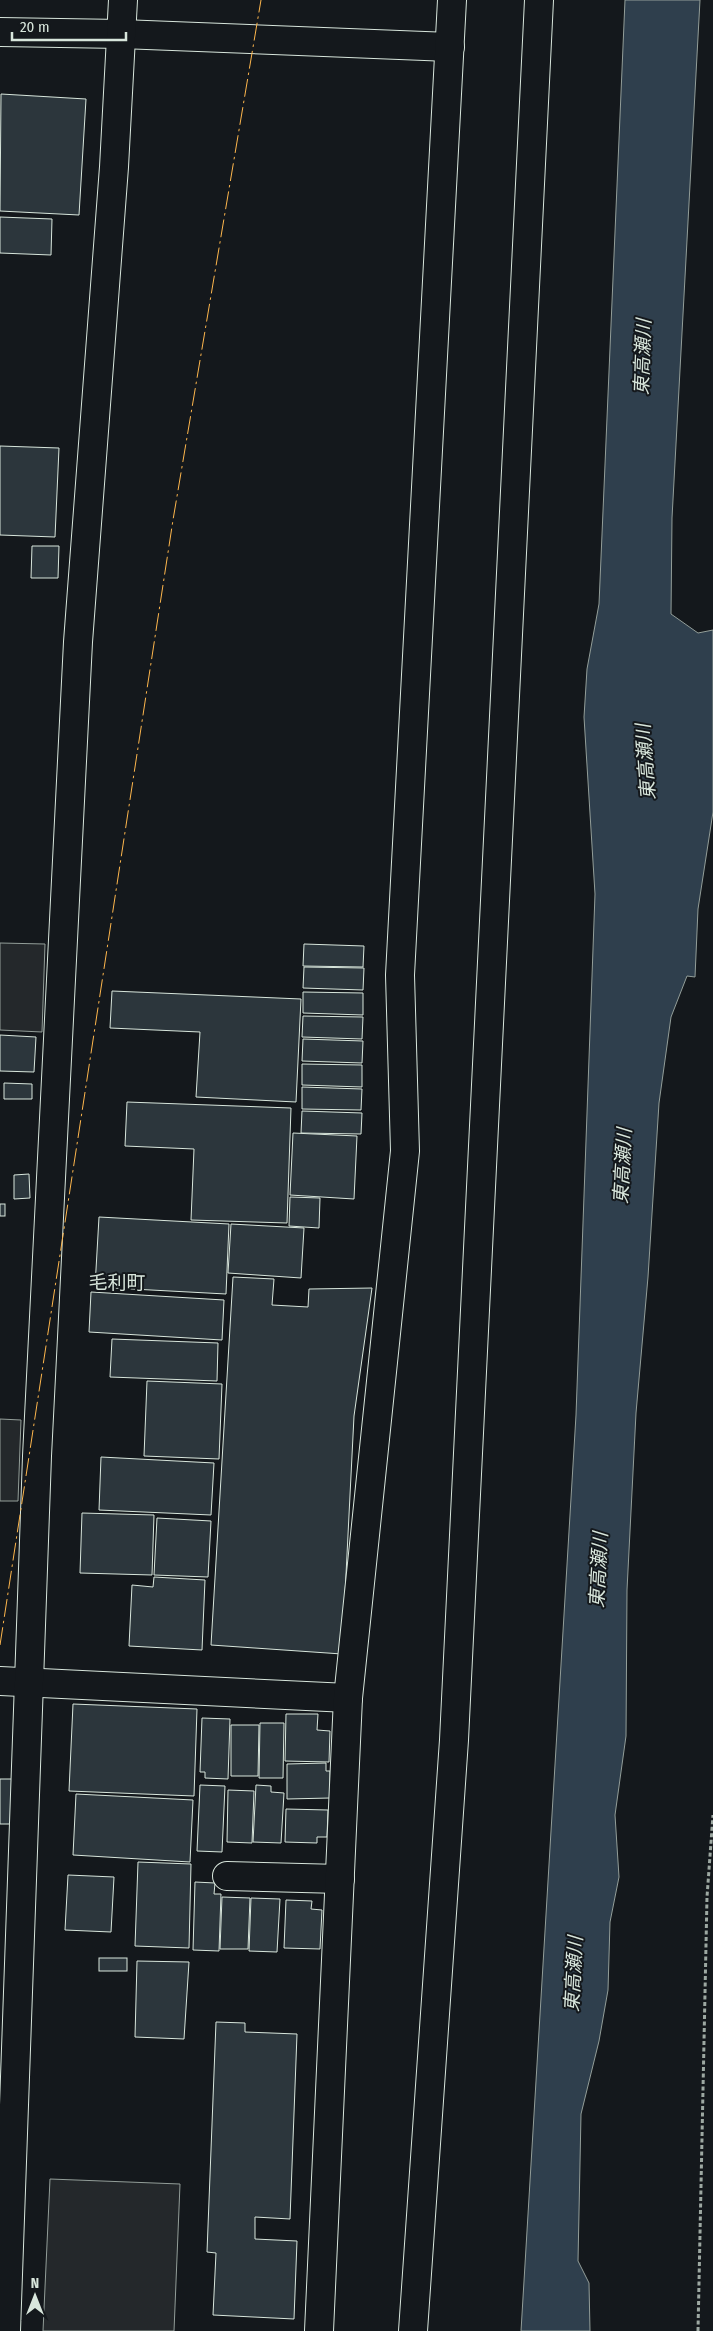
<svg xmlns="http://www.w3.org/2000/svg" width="713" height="2331" viewBox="0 0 713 2331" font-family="'Fira Sans Condensed','Noto Sans JP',sans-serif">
  <rect width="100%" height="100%" fill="#14181c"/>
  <!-- parking -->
  <g fill="#24282b" stroke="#939e99">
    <polygon points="0,943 45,944 42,1032 0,1030"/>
    <polygon points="0,1419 21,1420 18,1501 0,1501"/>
    <polygon points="50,2179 180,2184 174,2331 43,2331"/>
  </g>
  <!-- water -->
  <polygon fill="#2f3f4d" stroke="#939e99" points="625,0 700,0 672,518 671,614 698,633 713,630 713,812 698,909 695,977 687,976 671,1017 659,1103 648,1277 636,1413 627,1590 626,1736 615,1815 619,1877 610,1922 608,1990 599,2041 581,2114 578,2261 589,2283 590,2331 521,2331 576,1415 595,894 584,717 587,669 599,604"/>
  <!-- building -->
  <g fill="#2c363c" stroke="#d8e6dc">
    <polygon points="1,94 86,99 79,215 0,211"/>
    <polygon points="0,217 52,219 51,255 0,253"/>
    <polygon points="0,446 59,448 55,537 0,535"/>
    <polygon points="32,546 59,546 58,578 31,578"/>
    <polygon points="304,944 364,946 363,967 303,966"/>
    <polygon points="304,967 364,968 363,990 303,988"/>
    <polygon points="112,991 301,999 296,1102 196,1097 200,1032 110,1028"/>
    <polygon points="303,992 363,993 363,1015 303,1013"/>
    <polygon points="303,1016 363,1017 362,1039 302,1037"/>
    <polygon points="0,1035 36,1037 34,1072 0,1071"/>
    <polygon points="303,1039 363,1041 362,1063 302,1061"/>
    <polygon points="302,1064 362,1065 362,1087 302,1085"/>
    <polygon points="4,1083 32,1084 32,1099 4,1099"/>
    <polygon points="302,1087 362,1089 361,1110 302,1109"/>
    <polygon points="127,1102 291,1108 287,1223 191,1220 194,1149 125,1146"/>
    <polygon points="302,1111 362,1113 361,1134 301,1133"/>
    <polygon points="293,1133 357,1136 354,1199 290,1195"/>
    <polygon points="29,1174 30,1198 14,1199 14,1175"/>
    <polygon points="290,1197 320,1198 319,1228 289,1226"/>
    <rect x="0" y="1204" width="5" height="12"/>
    <polygon points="99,1217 229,1224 226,1294 95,1287"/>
    <polygon points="231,1224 304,1228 301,1278 228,1273"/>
    <polygon points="233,1277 274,1279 272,1305 308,1307 309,1289 372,1288 354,1416 342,1654 211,1645"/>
    <polygon points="91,1292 224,1300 222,1340 89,1332"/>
    <polygon points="112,1339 218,1343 217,1381 110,1377"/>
    <polygon points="147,1381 222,1384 219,1459 144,1456"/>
    <polygon points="101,1457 214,1463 211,1515 99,1510"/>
    <polygon points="82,1513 154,1515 152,1575 80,1573"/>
    <polygon points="157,1518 211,1521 208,1577 154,1575"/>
    <polygon points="154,1577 205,1580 202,1650 129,1646 132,1585 153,1587"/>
    <polygon points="73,1704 197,1709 194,1796 69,1791"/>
    <polygon points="286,1714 318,1714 317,1730 330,1731 329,1762 285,1761"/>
    <polygon points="202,1718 230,1719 228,1779 205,1778 205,1772 200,1772"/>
    <polygon points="260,1723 284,1723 283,1778 259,1778"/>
    <polygon points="231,1725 259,1725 258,1776 231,1776"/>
    <polygon points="326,1763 326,1771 330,1771 330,1798 287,1799 287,1764"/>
    <rect x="0" y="1779" width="12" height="45"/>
    <polygon points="200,1785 225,1786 222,1852 197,1851"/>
    <polygon points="256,1785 271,1786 271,1792 284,1793 281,1843 253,1842"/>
    <polygon points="228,1790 254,1791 252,1843 227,1842"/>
    <polygon points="76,1794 193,1800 190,1862 73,1855"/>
    <polygon points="286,1809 328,1810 327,1837 317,1837 317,1843 285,1842"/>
    <polygon points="138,1862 191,1864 189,1948 135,1946"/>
    <polygon points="68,1875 114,1877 111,1932 65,1930"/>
    <polygon points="195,1882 215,1883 214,1894 221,1894 219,1951 193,1950"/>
    <polygon points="222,1897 250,1898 248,1949 220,1949"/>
    <polygon points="251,1898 280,1899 277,1952 249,1951"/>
    <polygon points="286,1900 312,1901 311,1909 322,1910 320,1949 284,1948"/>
    <rect x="99" y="1958" width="28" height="13"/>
    <polygon points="137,1961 189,1962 184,2039 135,2037"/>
    <polygon points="216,2022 245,2023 245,2032 297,2034 290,2219 255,2217 255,2239 297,2241 294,2319 213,2315 216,2253 207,2252"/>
  </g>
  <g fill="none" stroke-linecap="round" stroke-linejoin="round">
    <!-- minor casing -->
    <g stroke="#d8e6dc" stroke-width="30">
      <g id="minor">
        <polyline points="0,32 121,34 450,47"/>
        <polyline points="0,1681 348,1698"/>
        <polyline points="227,1876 340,1879"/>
        <polyline points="6,2331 37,1456 78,642 114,167 123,0"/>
        <polyline points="319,2331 348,1698 405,1151 400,975 452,0"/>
        <polyline points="413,2331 454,1740 539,0"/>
      </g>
    </g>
    <!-- path -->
    <polyline stroke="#9da8a2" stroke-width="3" stroke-dasharray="4 2.5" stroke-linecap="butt" points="698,2331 707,1897 713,1815"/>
    <!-- minor -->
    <use href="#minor" stroke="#14181c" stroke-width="28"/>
    <!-- power -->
    <polyline stroke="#ffb74d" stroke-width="1" stroke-dasharray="18 4 2.5 4" stroke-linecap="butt" points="0,1645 173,520 261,0"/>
  </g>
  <g text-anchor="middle" stroke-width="4" stroke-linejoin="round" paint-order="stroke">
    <!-- water labels -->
    <g font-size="19" font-style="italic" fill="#d8e6dc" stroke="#14181c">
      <text transform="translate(642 357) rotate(-88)" y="7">東高瀬川</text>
      <text transform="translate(645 762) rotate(-94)" y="7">東高瀬川</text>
      <text transform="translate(622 1166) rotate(-87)" y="7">東高瀬川</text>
      <text transform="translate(598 1570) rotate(-87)" y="7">東高瀬川</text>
      <text transform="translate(573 1974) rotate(-87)" y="7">東高瀬川</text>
    </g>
    <!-- neighbourhood labels -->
    <g font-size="19" fill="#d8e6dc" stroke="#14181c">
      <text x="117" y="1289">毛利町</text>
    </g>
  </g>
  <!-- north arrow -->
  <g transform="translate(35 2296)" stroke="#14181c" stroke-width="4" paint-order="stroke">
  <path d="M0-4L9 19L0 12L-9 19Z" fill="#d8e6dc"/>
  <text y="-8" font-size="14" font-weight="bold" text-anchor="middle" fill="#d8e6dc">N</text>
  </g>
  <!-- scale -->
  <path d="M12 32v8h114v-8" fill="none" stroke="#d8e6dc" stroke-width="2.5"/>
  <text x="20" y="32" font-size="15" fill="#d8e6dc" stroke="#14181c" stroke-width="4" paint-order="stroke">20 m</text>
</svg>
